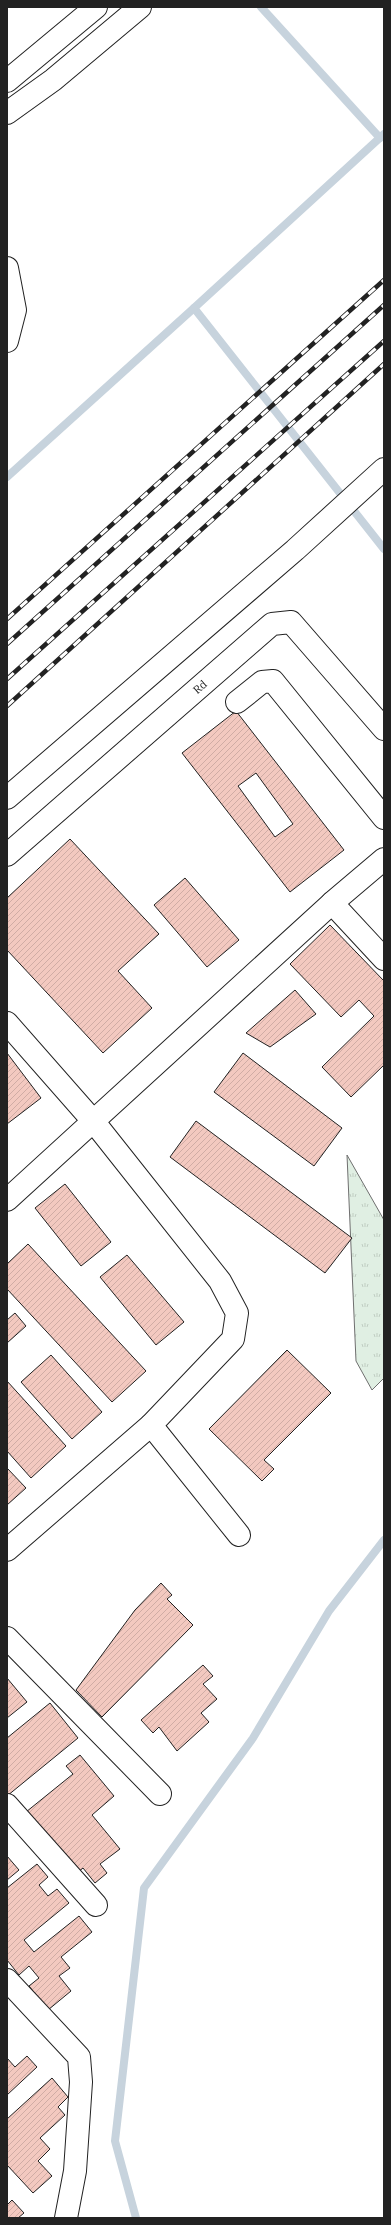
<svg xmlns="http://www.w3.org/2000/svg" width="391" height="2225" viewBox="0 0 391 2225" font-family="'IBM Plex Serif',serif">
  <defs>
    <pattern id="grass-tufts" width="24" height="20" patternUnits="userSpaceOnUse"><rect width="24" height="20" fill="#e0efe3"/><path d="M3 7l-1-3M5 7V3M7 7l1-3M15 17l-1-3M17 17v-4M19 17l1-3" fill="none" stroke="#c0cdc2"/></pattern>
    <pattern id="building-hatch" width="6" height="6" patternUnits="userSpaceOnUse"><rect width="6" height="6" fill="#f3c9c0"/><path d="M-1 1l2-2M0 6l6-6M5 7l2-2" fill="none" stroke="#d0aca5"/></pattern>
  </defs>
  <rect width="100%" height="100%" fill="#fff"/>
  <!-- grass -->
  <polygon fill="url(#grass-tufts)" stroke="#6f6f6f" points="347,1155 384,1220 384,1378 372,1390 356,1361"/>
  <g fill="none" stroke-linecap="round" stroke-linejoin="round">
    <!-- stream -->
    <g stroke="#c7d3dd" stroke-width="8">
      <polyline points="261,7 380,138"/>
      <polyline points="384,134 194,308 384,549"/>
      <polyline points="7,477 194,308"/>
      <polyline points="136,2218 115,2141 144,1888 253,1738 329,1611 384,1540"/>
    </g>
  </g>
  <!-- building -->
  <g fill="url(#building-hatch)" stroke="#222" fill-rule="evenodd">
    <path d="M236,711L344,850L290,892L182,753ZM256,773L293,824L275,837L238,786Z"/>
    <polygon points="70,839 159,934 118,971 152,1008 103,1053 7,950 7,898"/>
    <polygon points="185,878 239,940 207,967 154,905"/>
    <polygon points="330,925 384,981 384,1065 351,1097 322,1067 374,1016 359,1000 341,1017 290,964"/>
    <polygon points="295,990 316,1014 270,1047 246,1033"/>
    <polygon points="7,1053 41,1098 7,1124"/>
    <polygon points="243,1053 342,1128 314,1166 214,1092"/>
    <polygon points="196,1121 352,1238 325,1273 170,1157"/>
    <polygon points="65,1184 111,1242 81,1266 35,1208"/>
    <polygon points="28,1244 146,1371 112,1402 7,1289 7,1264"/>
    <polygon points="127,1255 184,1322 156,1345 100,1277"/>
    <polygon points="15,1313 26,1326 7,1343 7,1320"/>
    <polygon points="287,1350 331,1393 264,1460 274,1469 262,1481 209,1429"/>
    <polygon points="51,1355 102,1412 72,1439 21,1382"/>
    <polygon points="7,1381 66,1446 31,1478 7,1451"/>
    <polygon points="7,1468 26,1488 7,1505"/>
    <polygon points="161,1583 172,1595 167,1599 193,1625 102,1717 76,1690 135,1610"/>
    <polygon points="203,1665 213,1676 203,1684 217,1699 201,1713 209,1722 177,1751 159,1727 153,1733 141,1720"/>
    <polygon points="7,1678 27,1702 7,1718"/>
    <polygon points="50,1703 78,1738 7,1796 7,1738"/>
    <polygon points="80,1755 114,1796 92,1815 120,1849 100,1864 107,1873 95,1883 83,1868 77,1873 26,1812 73,1774 66,1766"/>
    <polygon points="7,1856 19,1870 7,1880"/>
    <polygon points="37,1864 48,1877 39,1885 48,1896 57,1889 69,1903 24,1940 34,1952 79,1916 92,1932 61,1957 70,1968 59,1976 71,1991 48,2010 29,1986 39,1978 29,1966 19,1975 7,1960 7,1888"/>
    <polygon points="27,2056 37,2067 7,2095 7,2058 15,2067"/>
    <polygon points="52,2078 68,2097 58,2107 65,2115 40,2138 50,2149 38,2161 52,2176 33,2193 7,2165 7,2119"/>
    <polygon points="12,2200 24,2213 18,2218 7,2218 7,2205"/>
  </g>
  <g fill="none" stroke-linecap="round" stroke-linejoin="round">
    <!-- minor casing -->
    <g stroke="#222" stroke-width="24">
      <g id="minor">
        <polyline points="7,81 96,7"/>
        <polyline points="7,113 53,80 140,7"/>
        <polyline points="7,268 15,310 7,341"/>
        <polyline points="237,702 262,682 273,681 384,818"/>
        <polyline points="7,798 295,550 384,469"/>
        <path id="s1" d="M7,855L272,624L291,622L384,729"/>
        <polyline points="332,903 384,959"/>
        <polyline points="7,1023 94,1122 220,1281 237,1313 233,1339 151,1425 239,1535"/>
        <polyline points="7,1200 332,903 384,859"/>
        <polyline points="7,1550 151,1425"/>
        <polyline points="7,1638 160,1794"/>
        <polyline points="7,1805 96,1905"/>
        <polyline points="7,1980 79,2057 81,2082 75,2171 66,2218"/>
      </g>
    </g>
    <!-- minor -->
    <use href="#minor" stroke="#fff" stroke-width="22"/>
    <!-- rail casing -->
    <g stroke="#222" stroke-width="4.5">
      <g id="rail">
        <polyline points="7,619 384,280"/>
        <polyline points="7,644 384,305"/>
        <polyline points="7,679 384,341"/>
        <polyline points="7,706 384,364"/>
      </g>
    </g>
    <!-- rail -->
    <use href="#rail" stroke="#fff" stroke-width="3" stroke-dasharray="9" stroke-linecap="butt"/>
  </g>
  <g text-anchor="middle" stroke-width="3" stroke-linejoin="round" paint-order="stroke">
    <!-- street labels -->
    <g font-size="11" fill="#222" stroke="#fff">
      <text dy="4" stroke="none"><textPath href="#s1" startOffset="256">Rd</textPath></text>
    </g>
  </g>
  <!-- border -->
  <rect width="391" height="2225" fill="none" stroke="#222222" stroke-width="16"/>
</svg>
